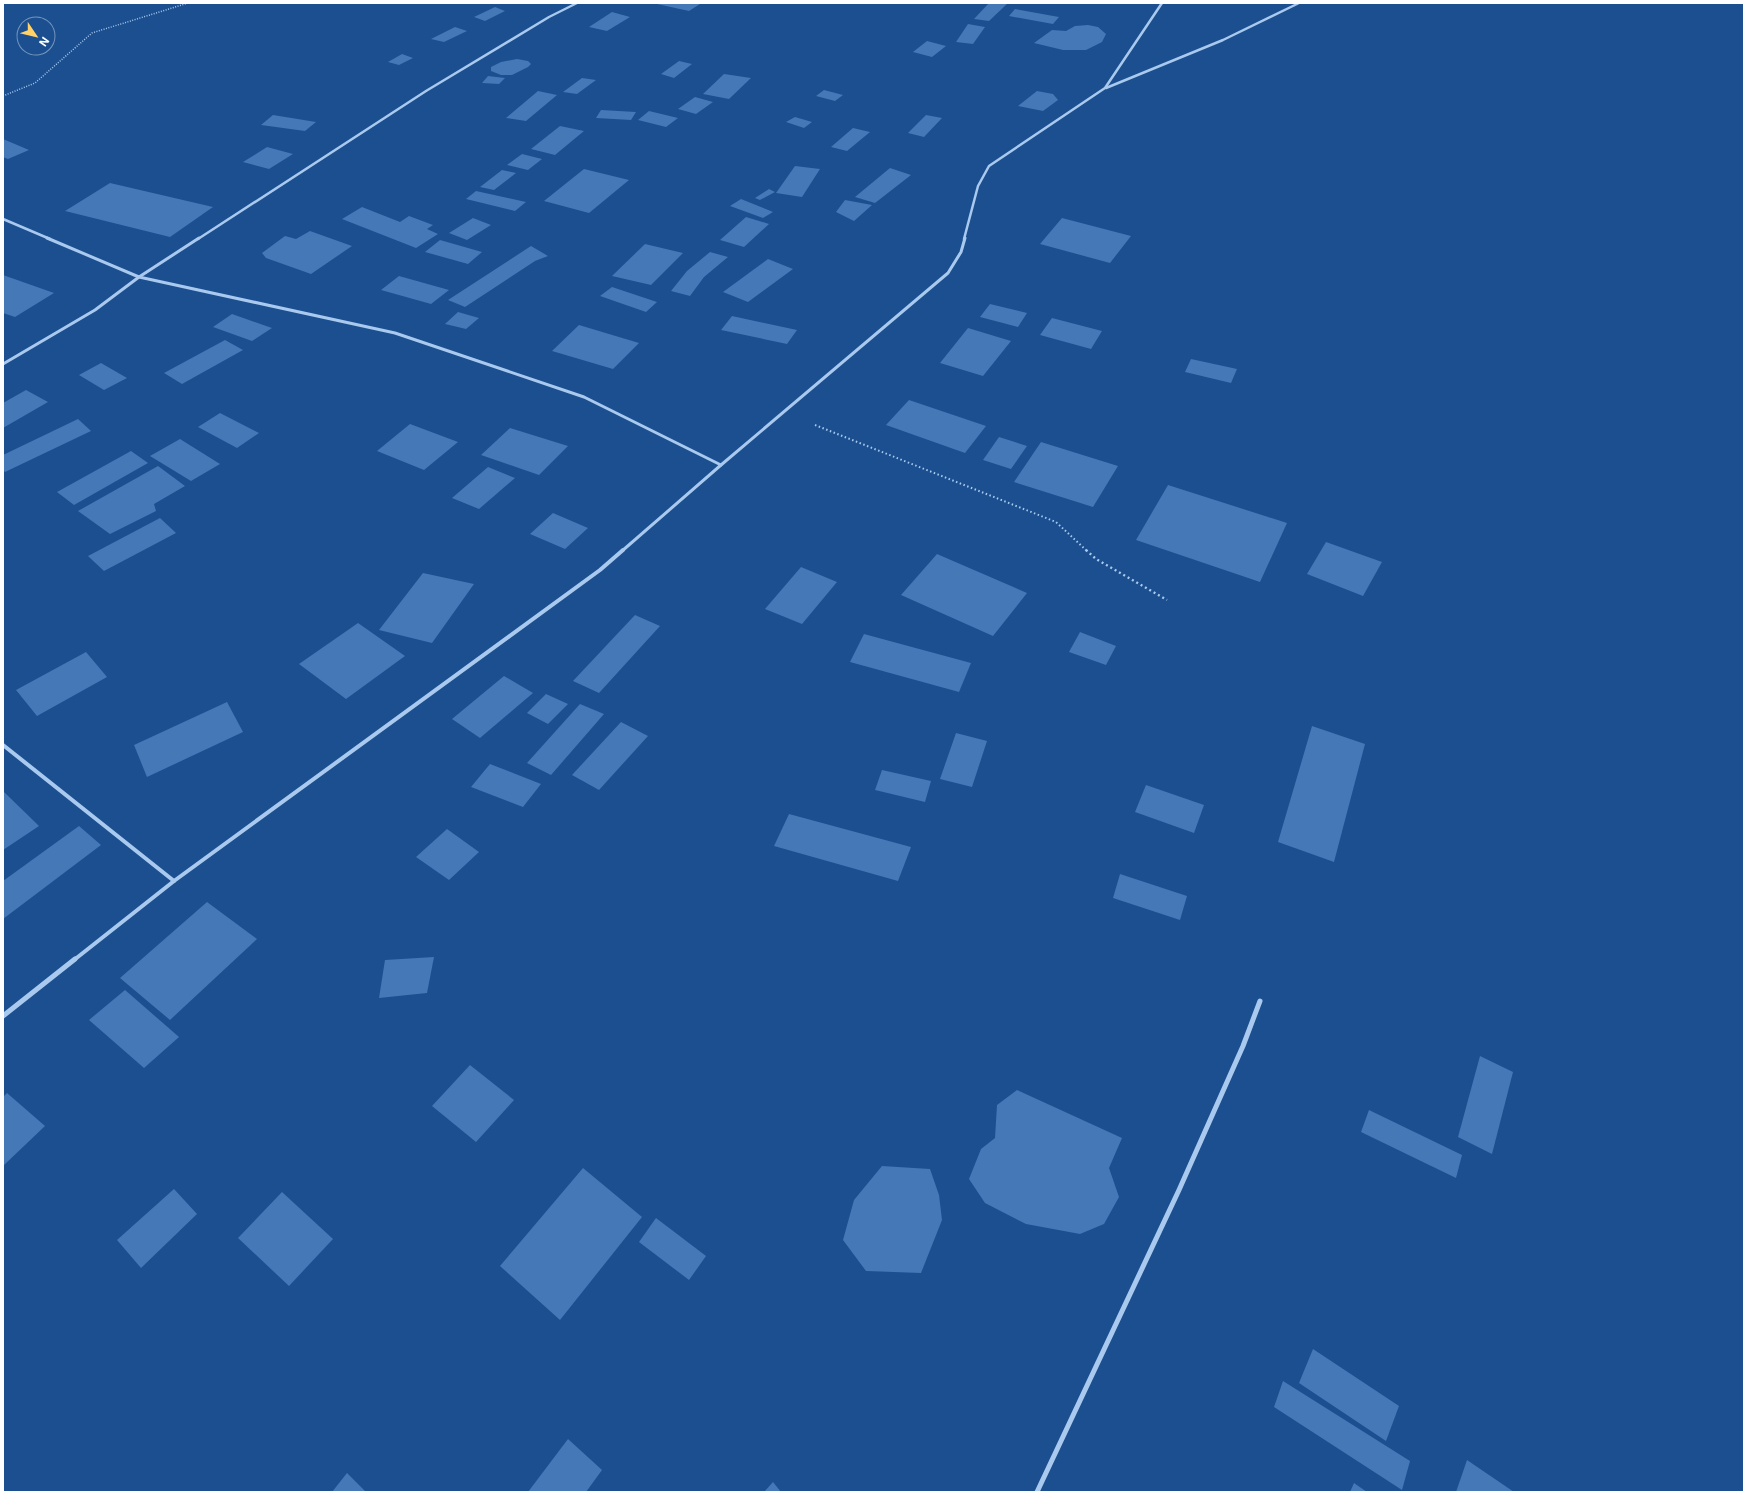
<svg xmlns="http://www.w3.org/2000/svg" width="1747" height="1495" viewBox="0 0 1747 1495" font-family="Inter,sans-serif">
  <rect width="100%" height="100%" fill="#1b4f8f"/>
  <!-- building -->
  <g fill="#4478b7">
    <polygon points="695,3 700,4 689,11 657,4"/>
    <polygon points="989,3 1008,3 989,21 974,19"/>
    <polygon points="495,7 505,11 485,21 474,17"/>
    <polygon points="1015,9 1059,17 1053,24 1009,16"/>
    <polygon points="612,12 630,17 607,31 589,27"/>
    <polygon points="968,24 985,27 973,44 956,42"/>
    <polygon points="1088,25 1098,27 1106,34 1102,42 1086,50 1063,50 1034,43 1052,30 1066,31 1075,26"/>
    <polygon points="455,27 467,31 444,42 431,39"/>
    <polygon points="927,41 946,46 932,57 913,52"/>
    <polygon points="402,54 413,58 399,65 388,62"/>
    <polygon points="517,59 528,61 531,64 528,67 512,75 501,75 491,71 491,67 501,62"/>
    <polygon points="679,61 692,64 674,78 661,74"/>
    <polygon points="724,74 751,78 729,99 703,94"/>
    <polygon points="488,76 505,78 499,84 482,83"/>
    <polygon points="582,78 596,80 577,94 563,92"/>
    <polygon points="824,90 843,95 835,101 816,96"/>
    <polygon points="538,91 557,95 526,121 506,118"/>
    <polygon points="1037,91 1053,94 1058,100 1043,111 1018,106"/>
    <polygon points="695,97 713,102 696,114 678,109"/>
    <polygon points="601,110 636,112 631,120 596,118"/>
    <polygon points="649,111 678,118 666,127 638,120"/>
    <polygon points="273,115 316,122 305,131 261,125"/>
    <polygon points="926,115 942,118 924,137 908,133"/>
    <polygon points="795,117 812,122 804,128 786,122"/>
    <polygon points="560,126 584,131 555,155 531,149"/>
    <polygon points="853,128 870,132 847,151 831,147"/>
    <polygon points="3,139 29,150 8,159 3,157"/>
    <polygon points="267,147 293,154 269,169 243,162"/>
    <polygon points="522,154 542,159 528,170 507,165"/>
    <polygon points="795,166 820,169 802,197 776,193"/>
    <polygon points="890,168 911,175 875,203 855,197"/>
    <polygon points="584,169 629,180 589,213 544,201"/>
    <polygon points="502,170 516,173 494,190 480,187"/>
    <polygon points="110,183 213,207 170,237 65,211"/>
    <polygon points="769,189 775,192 760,200 755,198"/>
    <polygon points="476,191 526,202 515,211 466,199"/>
    <polygon points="741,199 773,212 763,218 730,206"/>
    <polygon points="845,200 872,205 854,221 836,212"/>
    <polygon points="362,207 400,222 409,216 433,225 427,229 438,234 416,248 342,219"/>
    <polygon points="746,217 769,224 744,247 720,240"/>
    <polygon points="473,218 491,225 467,240 449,233"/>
    <polygon points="1062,218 1131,236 1110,263 1040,244"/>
    <polygon points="310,231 352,246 311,274 266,258 262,253 285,236 296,239"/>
    <polygon points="440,240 482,252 468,264 425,252"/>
    <polygon points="645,244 683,253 651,285 612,276"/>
    <polygon points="531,246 548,256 535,261 465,307 448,300"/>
    <polygon points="710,252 728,257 704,277 690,296 671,291 687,271"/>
    <polygon points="768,259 793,269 748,302 723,292"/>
    <polygon points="3,275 54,293 15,317 3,313"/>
    <polygon points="399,276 449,290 431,304 381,290"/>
    <polygon points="612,287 657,302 646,312 600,296"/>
    <polygon points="990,304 1027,313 1018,327 980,317"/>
    <polygon points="458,312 479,318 466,329 445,324"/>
    <polygon points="232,314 272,328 252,341 213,327"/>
    <polygon points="732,316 797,330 787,344 721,330"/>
    <polygon points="1052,318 1102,331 1091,349 1040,335"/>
    <polygon points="579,325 639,343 613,369 552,351"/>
    <polygon points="968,328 1011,341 983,376 940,363"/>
    <polygon points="225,340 243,350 182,384 164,373"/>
    <polygon points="1191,359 1237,369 1231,383 1185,372"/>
    <polygon points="101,363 127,378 104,390 79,375"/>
    <polygon points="26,390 48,402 3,428 3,403"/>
    <polygon points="909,400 986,426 965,453 886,425"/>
    <polygon points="220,413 259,433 237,448 198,427"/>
    <polygon points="78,419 91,431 5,472 3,470 3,455"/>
    <polygon points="410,424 458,442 424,470 377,451"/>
    <polygon points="510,428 568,446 539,475 481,455"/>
    <polygon points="999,437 1027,446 1011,469 983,460"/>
    <polygon points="180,439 220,464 191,481 150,456"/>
    <polygon points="1041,442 1118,466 1093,507 1014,482"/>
    <polygon points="131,451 148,463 74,505 57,492"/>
    <polygon points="158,466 185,486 154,504 156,511 110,534 78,511"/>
    <polygon points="488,467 515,478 479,509 452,498"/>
    <polygon points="1168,485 1287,523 1260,582 1136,540"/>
    <polygon points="553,513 588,528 565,549 530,534"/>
    <polygon points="160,518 176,533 104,571 88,556"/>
    <polygon points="1326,542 1382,562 1363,596 1307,574"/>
    <polygon points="937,554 1027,593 993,636 901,595"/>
    <polygon points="801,567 837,582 802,624 765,609"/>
    <polygon points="423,573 474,584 432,643 379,630"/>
    <polygon points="635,615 660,626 599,693 573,681"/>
    <polygon points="358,623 405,656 346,699 299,664"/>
    <polygon points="1080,632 1116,646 1106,665 1069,652"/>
    <polygon points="864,634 971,663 959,692 850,662"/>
    <polygon points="86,652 107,677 37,716 16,690"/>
    <polygon points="504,676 533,693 480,738 452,719"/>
    <polygon points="546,694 568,704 548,724 527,713"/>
    <polygon points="227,702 243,732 147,777 134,745"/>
    <polygon points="580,704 604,714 551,775 527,763"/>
    <polygon points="621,722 648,736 599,790 572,775"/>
    <polygon points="1312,726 1365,744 1334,862 1278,842"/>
    <polygon points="956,733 987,741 972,787 940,779"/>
    <polygon points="490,764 541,784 523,807 471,787"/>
    <polygon points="882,770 931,781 925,802 875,790"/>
    <polygon points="1146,785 1204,805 1194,833 1135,812"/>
    <polygon points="3,791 39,826 3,850"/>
    <polygon points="789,814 911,847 898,881 774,846"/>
    <polygon points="79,826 101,845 3,919 3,881"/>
    <polygon points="447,829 479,852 449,880 416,857"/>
    <polygon points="1120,874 1187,896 1180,920 1113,898"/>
    <polygon points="207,902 257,939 170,1020 120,978"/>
    <polygon points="434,957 427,993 379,998 385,960"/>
    <polygon points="125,990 179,1037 144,1068 89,1020"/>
    <polygon points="1480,1056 1513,1072 1492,1154 1458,1137"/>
    <polygon points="470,1065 514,1100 476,1142 432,1106"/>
    <polygon points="1017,1090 1122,1138 1109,1168 1119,1197 1104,1224 1080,1234 1026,1224 985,1203 969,1179 981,1149 995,1138 997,1105"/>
    <polygon points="7,1093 45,1126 3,1166 3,1097"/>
    <polygon points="1369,1110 1462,1155 1456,1178 1361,1132"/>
    <polygon points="882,1166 930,1169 939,1195 942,1220 921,1273 866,1271 843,1240 854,1200"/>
    <polygon points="583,1168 642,1217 560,1320 500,1266"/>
    <polygon points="174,1189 197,1214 141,1268 117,1240"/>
    <polygon points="282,1192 333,1239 289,1286 238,1238"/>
    <polygon points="656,1218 706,1256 689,1280 639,1242"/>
    <polygon points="1313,1349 1399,1406 1386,1441 1299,1383"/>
    <polygon points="1283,1381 1410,1461 1402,1490 1274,1407"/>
    <polygon points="568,1439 602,1470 586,1492 528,1492"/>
    <polygon points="1467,1460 1514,1492 1456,1492"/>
    <polygon points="347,1473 366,1492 332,1492"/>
    <polygon points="773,1482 781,1492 764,1492"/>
    <polygon points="1354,1483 1367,1492 1350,1492"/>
  </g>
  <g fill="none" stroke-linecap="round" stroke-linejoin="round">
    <!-- path-far2 -->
    <polyline stroke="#a9c9ee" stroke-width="1.5" stroke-dasharray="1 1.5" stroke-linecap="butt" points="3,96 35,83 92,33 188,3"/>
    <!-- path-far1 -->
    <polyline stroke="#a9c9ee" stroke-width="2" stroke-dasharray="1.5 2.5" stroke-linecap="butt" points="815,425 1056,522 1087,551"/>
    <!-- path -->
    <polyline stroke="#a9c9ee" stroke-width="2.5" stroke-dasharray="2 3" stroke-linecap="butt" points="1086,550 1096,559 1167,600"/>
    <!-- minor-far3 -->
    <g stroke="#a9c9ee" stroke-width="2.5">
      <polyline points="1106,88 1223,40 1299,3"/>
      <polyline points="3,219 50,239"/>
      <polyline points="198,239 426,91 549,17 577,3"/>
      <polyline points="964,239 978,186 989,166 1105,88 1162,3"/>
    </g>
    <!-- minor-far2 -->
    <g stroke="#a9c9ee" stroke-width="3">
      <polyline points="47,238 139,277 395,333 584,397 721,465 622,551"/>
      <polyline points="3,364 95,310 139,277 199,238"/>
      <polyline points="721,465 948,273 961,252 965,238"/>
    </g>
    <!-- minor-far1 -->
    <g stroke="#a9c9ee" stroke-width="4">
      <polyline points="3,745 174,881"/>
      <polyline points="74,960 174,881 600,570 623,550"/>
    </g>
    <!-- minor -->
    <g stroke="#a9c9ee" stroke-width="5">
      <polyline points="3,1016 75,959"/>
      <polyline points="1037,1492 1179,1190 1243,1046 1260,1001"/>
    </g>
  </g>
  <!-- border -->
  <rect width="1747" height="1495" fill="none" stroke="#ffffff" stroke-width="8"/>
  <!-- north arrow -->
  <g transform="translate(36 36) rotate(125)"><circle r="19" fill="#1b4f8f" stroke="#7695bc"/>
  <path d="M0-3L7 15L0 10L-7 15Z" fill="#ffd166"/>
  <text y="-6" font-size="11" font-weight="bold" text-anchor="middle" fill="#ffffff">N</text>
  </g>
</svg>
